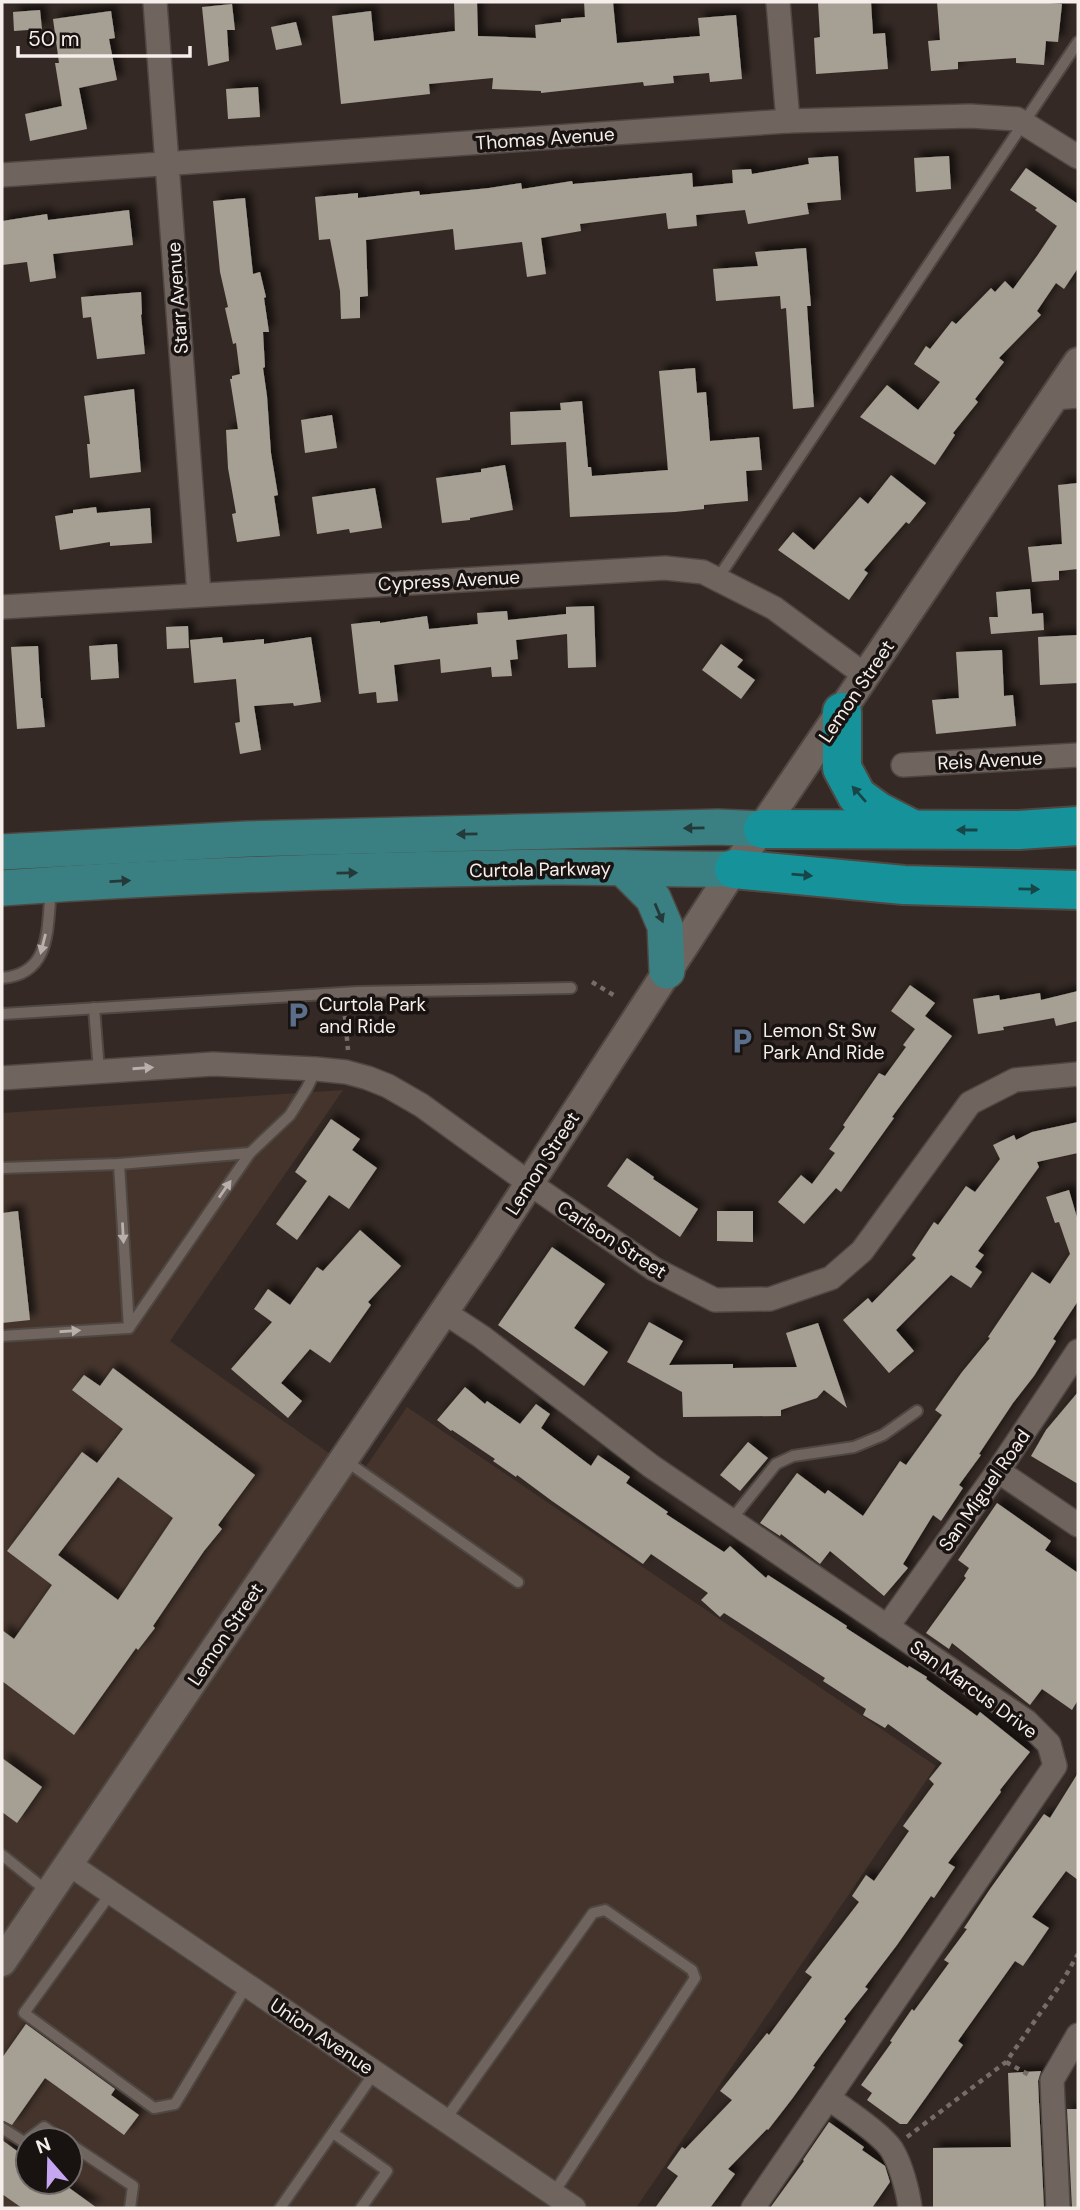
<svg xmlns="http://www.w3.org/2000/svg" width="1080" height="2210" viewBox="0 0 1080 2210" font-family="'DM Sans',sans-serif">
  <defs>
    <filter id="shadow"><feDropShadow dx="6" dy="-6" stdDeviation="3.5" flood-color="#0009"/></filter>
  </defs>
  <rect width="100%" height="100%" fill="#342924"/>
  <!-- built -->
  <path fill="#44342c" fill-rule="evenodd" d="M343,1090L170,1341L360,1475L407,1407L936,1766L636,2208H2V1113ZM28,2140H70V2182H28Z"/>
  <!-- building -->
  <g fill="#a69f94" fill-rule="evenodd" filter="url(#shadow)">
    <polygon points="454,2 477,2 478,36 536,38 535,25 561,22 561,19 585,17 584,2 613,2 617,43 700,36 698,18 736,15 742,79 710,82 709,73 673,76 674,83 644,86 643,82 541,93 541,91 492,89 493,78 429,84 430,94 341,104 332,16 371,11 374,41 455,31"/>
    <polygon points="818,2 871,2 873,34 885,33 888,69 816,74 814,38 820,37"/>
    <polygon points="937,2 1037,2 1062,4 1058,42 1046,41 1044,65 1016,63 1016,58 958,62 958,69 931,71 928,41 940,40"/>
    <polygon points="232,4 235,30 227,30 229,61 208,66 202,7"/>
    <polygon points="40,10 42,29 14,31 13,12"/>
    <polygon points="111,11 115,38 109,39 117,80 79,88 87,129 30,141 25,114 62,106 55,63 59,63 53,19"/>
    <polygon points="296,22 302,45 276,50 271,27"/>
    <polygon points="258,87 260,117 228,119 226,89"/>
    <polygon points="838,156 841,200 807,203 809,214 748,224 745,210 696,215 697,226 668,229 666,213 580,224 581,231 541,238 546,274 527,277 522,242 455,250 453,229 366,240 368,296 360,297 360,318 341,319 340,291 330,239 319,240 315,197 358,193 358,198 419,191 420,195 489,188 521,183 522,189 572,181 573,184 692,173 693,187 733,183 732,170 751,169 752,174 809,164 808,158"/>
    <polygon points="949,156 951,189 916,192 914,158"/>
    <polygon points="1026,168 1078,204 1078,268 1064,289 1056,283 1037,311 1041,315 999,358 1004,362 975,399 978,402 953,433 955,435 935,465 860,417 887,385 918,410 940,382 914,364 926,346 930,349 952,321 956,324 991,288 995,292 1005,281 1013,289 1037,256 1057,226 1035,210 1037,208 1010,190"/>
    <polygon points="245,198 253,274 260,272 266,297 264,298 269,332 263,332 265,367 263,368 267,396 271,453 278,495 274,496 280,536 237,542 232,514 236,513 228,468 226,430 238,429 230,379 232,379 232,376 240,374 236,343 233,344 225,308 228,307 220,272 213,201"/>
    <polygon points="129,210 133,245 53,254 56,278 30,282 27,262 2,265 2,221 47,214 48,220"/>
    <polygon points="806,248 811,306 807,306 814,407 793,409 786,308 781,309 780,296 716,301 713,269 758,266 755,252"/>
    <polygon points="141,292 142,314 141,315 145,354 97,359 91,317 83,318 81,297"/>
    <polygon points="695,368 697,393 706,392 710,441 759,437 762,470 746,471 748,501 704,505 704,509 675,512 570,517 566,442 511,445 510,412 561,410 560,403 582,401 588,467 591,467 592,476 668,470 659,371"/>
    <polygon points="134,389 141,472 90,478 87,444 90,444 84,396"/>
    <polygon points="332,415 337,448 305,453 301,420"/>
    <polygon points="505,465 513,510 470,518 470,520 442,523 436,478 481,472 481,469"/>
    <polygon points="891,475 926,503 909,524 906,522 864,570 868,573 849,600 778,550 793,532 814,550 860,497 868,504"/>
    <polygon points="1078,483 1078,569 1059,571 1059,580 1032,582 1028,547 1062,544 1058,485"/>
    <polygon points="375,488 382,528 350,533 349,529 317,534 312,497"/>
    <polygon points="96,507 97,513 150,508 152,543 110,546 110,542 60,550 55,516 73,513 73,510"/>
    <polygon points="1030,589 1032,614 1043,613 1044,630 991,634 989,617 998,617 996,592"/>
    <polygon points="594,606 596,667 568,668 567,634 516,640 518,659 510,660 512,676 492,677 491,667 441,673 440,659 394,665 398,701 377,703 376,692 359,694 351,624 380,621 380,623 427,616 429,629 478,624 477,613 507,611 508,620 566,614 566,607"/>
    <polygon points="188,626 189,648 167,649 166,627"/>
    <polygon points="1078,635 1078,683 1040,685 1038,637"/>
    <polygon points="222,637 223,643 264,639 264,644 311,637 321,702 294,706 293,703 254,706 261,750 240,754 235,723 240,722 236,679 194,683 190,640"/>
    <polygon points="117,644 119,678 91,680 89,646"/>
    <polygon points="721,644 743,660 737,667 755,680 741,699 702,670"/>
    <polygon points="38,646 41,698 42,698 45,727 17,729 11,647"/>
    <polygon points="1002,650 1004,696 1013,695 1016,726 936,734 932,700 959,698 956,652"/>
    <polygon points="910,985 935,1003 925,1016 952,1036 892,1117 894,1118 841,1192 836,1188 804,1224 778,1202 801,1175 812,1184 835,1153 829,1149 845,1127 843,1125 879,1073 885,1076 906,1047 903,1045 915,1029 891,1011"/>
    <polygon points="1078,991 1078,1021 1056,1026 1054,1018 1003,1027 1004,1030 978,1034 973,999 999,995 1000,1000 1040,993 1041,1000"/>
    <polygon points="331,1119 360,1139 352,1150 377,1168 349,1209 329,1195 297,1240 276,1224 307,1181 295,1172"/>
    <polygon points="1078,1122 1078,1153 1037,1162 1039,1167 978,1251 984,1255 975,1267 982,1272 971,1288 951,1275 896,1330 914,1351 889,1373 843,1320 868,1298 872,1303 916,1258 912,1255 934,1222 938,1225 966,1186 975,1192 1000,1159 993,1145 1014,1135 1016,1140 1032,1132"/>
    <polygon points="627,1158 654,1177 653,1179 698,1209 680,1237 607,1186"/>
    <polygon points="1069,1190 1078,1221 1078,1301 1053,1339 1056,1341 1034,1376 1013,1403 979,1454 981,1455 959,1485 963,1488 941,1521 933,1515 903,1564 908,1568 884,1596 830,1551 820,1564 781,1534 780,1536 760,1523 797,1473 825,1494 828,1490 863,1516 900,1461 906,1465 942,1415 935,1410 962,1372 990,1338 988,1337 1032,1272 1050,1284 1070,1254 1059,1222 1055,1223 1046,1197"/>
    <polygon points="18,1211 30,1320 2,1323 2,1213"/>
    <polygon points="717,1211 753,1211 753,1242 717,1241"/>
    <polygon points="360,1230 401,1266 368,1302 371,1305 330,1363 310,1349 281,1383 302,1401 288,1418 231,1369 272,1322 254,1309 268,1289 290,1305 317,1267 323,1271"/>
    <polygon points="552,1247 605,1284 574,1328 608,1352 584,1386 498,1325"/>
    <polygon points="649,1322 683,1341 669,1365 733,1364 733,1368 797,1367 786,1333 818,1323 847,1408 824,1390 817,1398 781,1410 781,1416 683,1417 682,1392 627,1362"/>
    <path d="M113,1368L255,1475L218,1525L222,1529L204,1551L153,1626L155,1628L138,1650L136,1648L74,1735L2,1681V1630L14,1639L52,1585L7,1551L82,1452L97,1463L123,1429L72,1390L84,1375L100,1386ZM118,1477L173,1518L118,1600L58,1555Z"/>
    <polygon points="465,1387 485,1404 487,1401 520,1424 536,1404 550,1414 541,1428 591,1466 598,1455 630,1477 626,1483 668,1512 666,1514 724,1552 730,1546 766,1578 768,1575 847,1626 846,1628 908,1668 909,1666 927,1677 926,1679 977,1716 980,1712 1030,1752 1000,1790 1001,1792 948,1863 955,1867 934,1898 931,1896 897,1945 865,1987 868,1989 844,2019 846,2021 813,2066 815,2067 792,2099 768,2130 767,2129 728,2169 735,2174 710,2208 655,2208 678,2176 667,2168 682,2147 685,2149 732,2100 720,2091 767,2033 769,2035 812,1977 805,1972 859,1902 852,1896 866,1875 874,1881 909,1831 903,1826 934,1784 929,1779 942,1763 888,1724 885,1728 863,1715 866,1709 823,1681 825,1678 724,1613 720,1617 701,1600 708,1593 651,1554 643,1564 552,1501 517,1475 516,1477 493,1461 495,1459 452,1430 451,1431 437,1420"/>
    <polygon points="1078,1392 1078,1484 1031,1456 1046,1430"/>
    <polygon points="748,1442 768,1458 740,1491 720,1475"/>
    <polygon points="997,1503 1051,1541 1045,1550 1078,1573 1078,1700 1072,1710 1042,1689 1030,1705 952,1643 949,1649 926,1633 966,1578 964,1576 969,1568 958,1560"/>
    <polygon points="2,1758 42,1787 17,1823 2,1812"/>
    <polygon points="1078,1773 1078,1880 1066,1871 1032,1917 1049,1928 1023,1966 1015,1961 958,2041 963,2045 932,2089 907,2124 900,2124 867,2100 872,2093 861,2085 892,2042 890,2041 912,2009 914,2011 949,1963 944,1960 967,1929 964,1928 990,1889 1044,1814 1050,1818"/>
    <polygon points="26,2024 115,2089 111,2095 139,2115 124,2135 45,2078 12,2125 2,2120 2,2058"/>
    <polygon points="1041,2071 1038,2081 1044,2208 933,2208 933,2148 1011,2147 1008,2073"/>
    <polygon points="1067,2109 1078,2109 1078,2208 1072,2208"/>
    <polygon points="829,2122 864,2147 862,2150 885,2166 890,2182 872,2208 770,2208 804,2161 803,2160"/>
    <polygon points="2,2137 2,2140 28,2159 28,2182 61,2182 97,2208 22,2208 2,2194"/>
  </g>
  <g fill="none" stroke-linecap="round" stroke-linejoin="round">
    <!-- service casing -->
    <g stroke="#4f4742" stroke-width="14">
      <g id="service">
        <polyline points="718,578 1078,42"/>
        <path d="M2,978C52,974 47,927 51,888"/>
        <polyline points="94,1008 99,1071"/>
        <polyline points="2,1014 358,992 571,988"/>
        <polyline points="119,1164 129,1328"/>
        <polyline points="2,1168 119,1164 250,1153 290,1115 307,1088 316,1069"/>
        <polyline points="2,1336 129,1328 250,1153"/>
        <polyline points="346,1461 518,1582"/>
        <polyline points="731,1520 776,1464 793,1456 854,1447 883,1435 917,1411"/>
        <polyline points="2,1855 47,1891"/>
        <polyline points="111,1893 24,2013 154,2108 175,2104 247,1985"/>
        <polyline points="445,2120 593,1913 605,1910 692,1970 695,1978 553,2194"/>
        <polyline points="2,2128 24,2142 44,2127 63,2140"/>
        <polyline points="333,2133 387,2171 361,2208"/>
        <polyline points="70,2144 133,2186 130,2208"/>
        <polyline points="280,2208 375,2072"/>
      </g>
    </g>
    <!-- minor casing -->
    <g stroke="#4f4742" stroke-width="26">
      <g id="minor">
        <polyline points="155,2 199,594"/>
        <polyline points="778,2 788,121"/>
        <polyline points="2,175 788,121 970,116 1017,119 1078,157"/>
        <polyline points="1054,398 1078,396"/>
        <polyline points="2,607 665,568 703,572 774,608 866,676"/>
        <polyline points="903,765 1078,755"/>
        <polyline points="2,1078 213,1064 316,1069 346,1072 368,1078 388,1086 421,1105 529,1183 654,1269 715,1300 770,1299 831,1278 862,1251 970,1103 1015,1080 1078,1074"/>
        <polyline points="444,1312 482,1337 651,1466 1026,1721 1049,1744 1055,1766 753,2208"/>
        <polyline points="998,1471 1078,1525"/>
        <polyline points="887,1627 998,1471 1078,1351"/>
        <polyline points="69,1864 574,2208"/>
        <path d="M828,2098C844,2109 883,2135 892,2150C901,2165 908,2191 910,2208"/>
        <polyline points="1058,2208 1052,2080 1078,2035"/>
      </g>
    </g>
    <!-- tertiary casing -->
    <g stroke="#4f4742" stroke-width="32">
      <polyline id="tertiary" points="2,1962 488,1247 734,869 1078,362"/>
    </g>
    <!-- primary casing -->
    <g stroke="#4f4742" stroke-width="38">
      <g id="primary">
        <polyline points="2,852 247,839 718,827 763,829"/>
        <polyline points="623,868 653,898 665,926 667,971"/>
        <path d="M2,888C187,875 374,869 559,867C618,867 676,870 734,869"/>
      </g>
    </g>
    <!-- motorway casing -->
    <g stroke="#4f4742" stroke-width="42">
      <g id="motorway">
        <polyline points="842,712 842,768 857,796 879,812 910,828"/>
        <polyline points="763,829 1019,830 1078,826"/>
        <polyline points="734,869 904,885 1078,890"/>
      </g>
    </g>
    <!-- path -->
    <g stroke="#766c68" stroke-width="4.5" stroke-dasharray="5 5" stroke-linecap="butt">
      <polyline points="592,982 615,996"/>
      <polyline points="344,1006 348,1050"/>
      <polyline points="1006,2062 1031,2076"/>
      <polyline points="907,2137 1006,2062 1062,1982 1078,1954"/>
    </g>
    <!-- service -->
    <use href="#service" stroke="#70645f" stroke-width="10"/>
    <!-- minor -->
    <use href="#minor" stroke="#70645f" stroke-width="23"/>
    <!-- tertiary -->
    <use href="#tertiary" stroke="#70645f" stroke-width="28"/>
    <!-- primary -->
    <use href="#primary" stroke="#3a8082" stroke-width="35"/>
    <!-- motorway -->
    <use href="#motorway" stroke="#16939a" stroke-width="38"/>
  </g>
  <!-- one-way arrows -->
  <defs><path id="oneway-solid" d="M-6-.8H1V-3.2L6.5 0L1 3.2V.8H-6Z" transform="scale(1.75)"/></defs>
  <g fill="#174648">
    <use href="#oneway-solid" transform="translate(859 794) rotate(-131)"/>
    <use href="#oneway-solid" transform="translate(967 830) rotate(180)"/>
    <use href="#oneway-solid" transform="translate(802 875) rotate(5)"/>
    <use href="#oneway-solid" transform="translate(1029 889) rotate(1)"/>
  </g>
  <g fill="#243939">
    <use href="#oneway-solid" transform="translate(694 828) rotate(179)"/>
    <use href="#oneway-solid" transform="translate(467 834) rotate(179)"/>
    <use href="#oneway-solid" transform="translate(347 873) rotate(-1)"/>
    <use href="#oneway-solid" transform="translate(120 881) rotate(-3)"/>
    <use href="#oneway-solid" transform="translate(659 913) rotate(67)"/>
  </g>
  <g fill="#b9b0ac">
    <use href="#oneway-solid" transform="translate(43 944) rotate(104)"/>
    <use href="#oneway-solid" transform="translate(143 1068) rotate(-4)"/>
    <use href="#oneway-solid" transform="translate(225 1189) rotate(-55)"/>
    <use href="#oneway-solid" transform="translate(123 1233) rotate(87)"/>
    <use href="#oneway-solid" transform="translate(70 1331) rotate(-4)"/>
  </g>
  <!-- icons -->
  <defs>
    <g id="parking-bare" transform="scale(2.1)"><path d="M-3.5-5.5H1a3.5 3.5 0 0 1 0 7H-1V5.5H-3.5ZM-1-3.4V-.6H.8a1.4 1.4 0 0 0 0-2.8Z" fill="#5c6f8a" stroke="#181311" stroke-width="2.5" paint-order="stroke"/></g>
  </defs>
  <g fill-rule="evenodd">
    <use href="#parking-bare" x="298" y="1015"/>
    <use href="#parking-bare" x="742" y="1041"/>
  </g>
  <g text-anchor="middle" stroke-width="7" stroke-linejoin="round" paint-order="stroke">
    <!-- street labels -->
    <g font-size="19" fill="#f5eeeb" stroke="#181311">
      <text transform="translate(545 138) rotate(-4)" y="7">Thomas Avenue</text>
      <text transform="translate(177 298) rotate(-94)" y="7">Starr Avenue</text>
      <text transform="translate(449 580) rotate(-3)" y="7">Cypress Avenue</text>
      <text transform="translate(856 691) rotate(-56)" y="7">Lemon Street</text>
      <text transform="translate(990 760) rotate(-3)" y="7">Reis Avenue</text>
      <text transform="translate(540 869) rotate(-1)" y="7">Curtola Parkway</text>
      <text transform="translate(542 1163) rotate(-57)" y="7">Lemon Street</text>
      <text transform="translate(612 1239) rotate(33)" y="7">Carlson Street</text>
      <text transform="translate(984 1490) rotate(-55)" y="7">San Miguel Road</text>
      <text transform="translate(225 1634) rotate(-56)" y="7">Lemon Street</text>
      <text transform="translate(974 1689) rotate(36)" y="7">San Marcus Drive</text>
      <text transform="translate(322 2036) rotate(34)" y="7">Union Avenue</text>
    </g>
    <!-- poi labels -->
    <g font-size="19" fill="#f5eeeb" stroke="#181311" text-anchor="start">
      <text x="319" y="1011">Curtola Park<tspan x="319" dy="22">and Ride</tspan></text>
      <text x="763" y="1037">Lemon St Sw<tspan x="763" dy="22">Park And Ride</tspan></text>
    </g>
  </g>
  <!-- border -->
  <rect width="1080" height="2210" fill="none" stroke="#f5eeeb" stroke-width="7"/>
  <!-- north arrow -->
  <g transform="translate(49 2161) rotate(340)"><circle r="33" fill="#181311" stroke="#706b68" stroke-width="2"/>
  <path d="M0-5L12 26L0 18L-12 26Z" fill="#c6a6f0"/>
  <text y="-10" font-size="19" font-weight="bold" text-anchor="middle" fill="#f5eeeb">N</text>
  </g>
  <!-- scale -->
  <path d="M18 46v10h172v-10" fill="none" stroke="#f5eeeb" stroke-width="3.5"/>
  <text x="28" y="46" font-size="21" fill="#f5eeeb" stroke="#181311" stroke-width="5" paint-order="stroke">50 m</text>
</svg>
